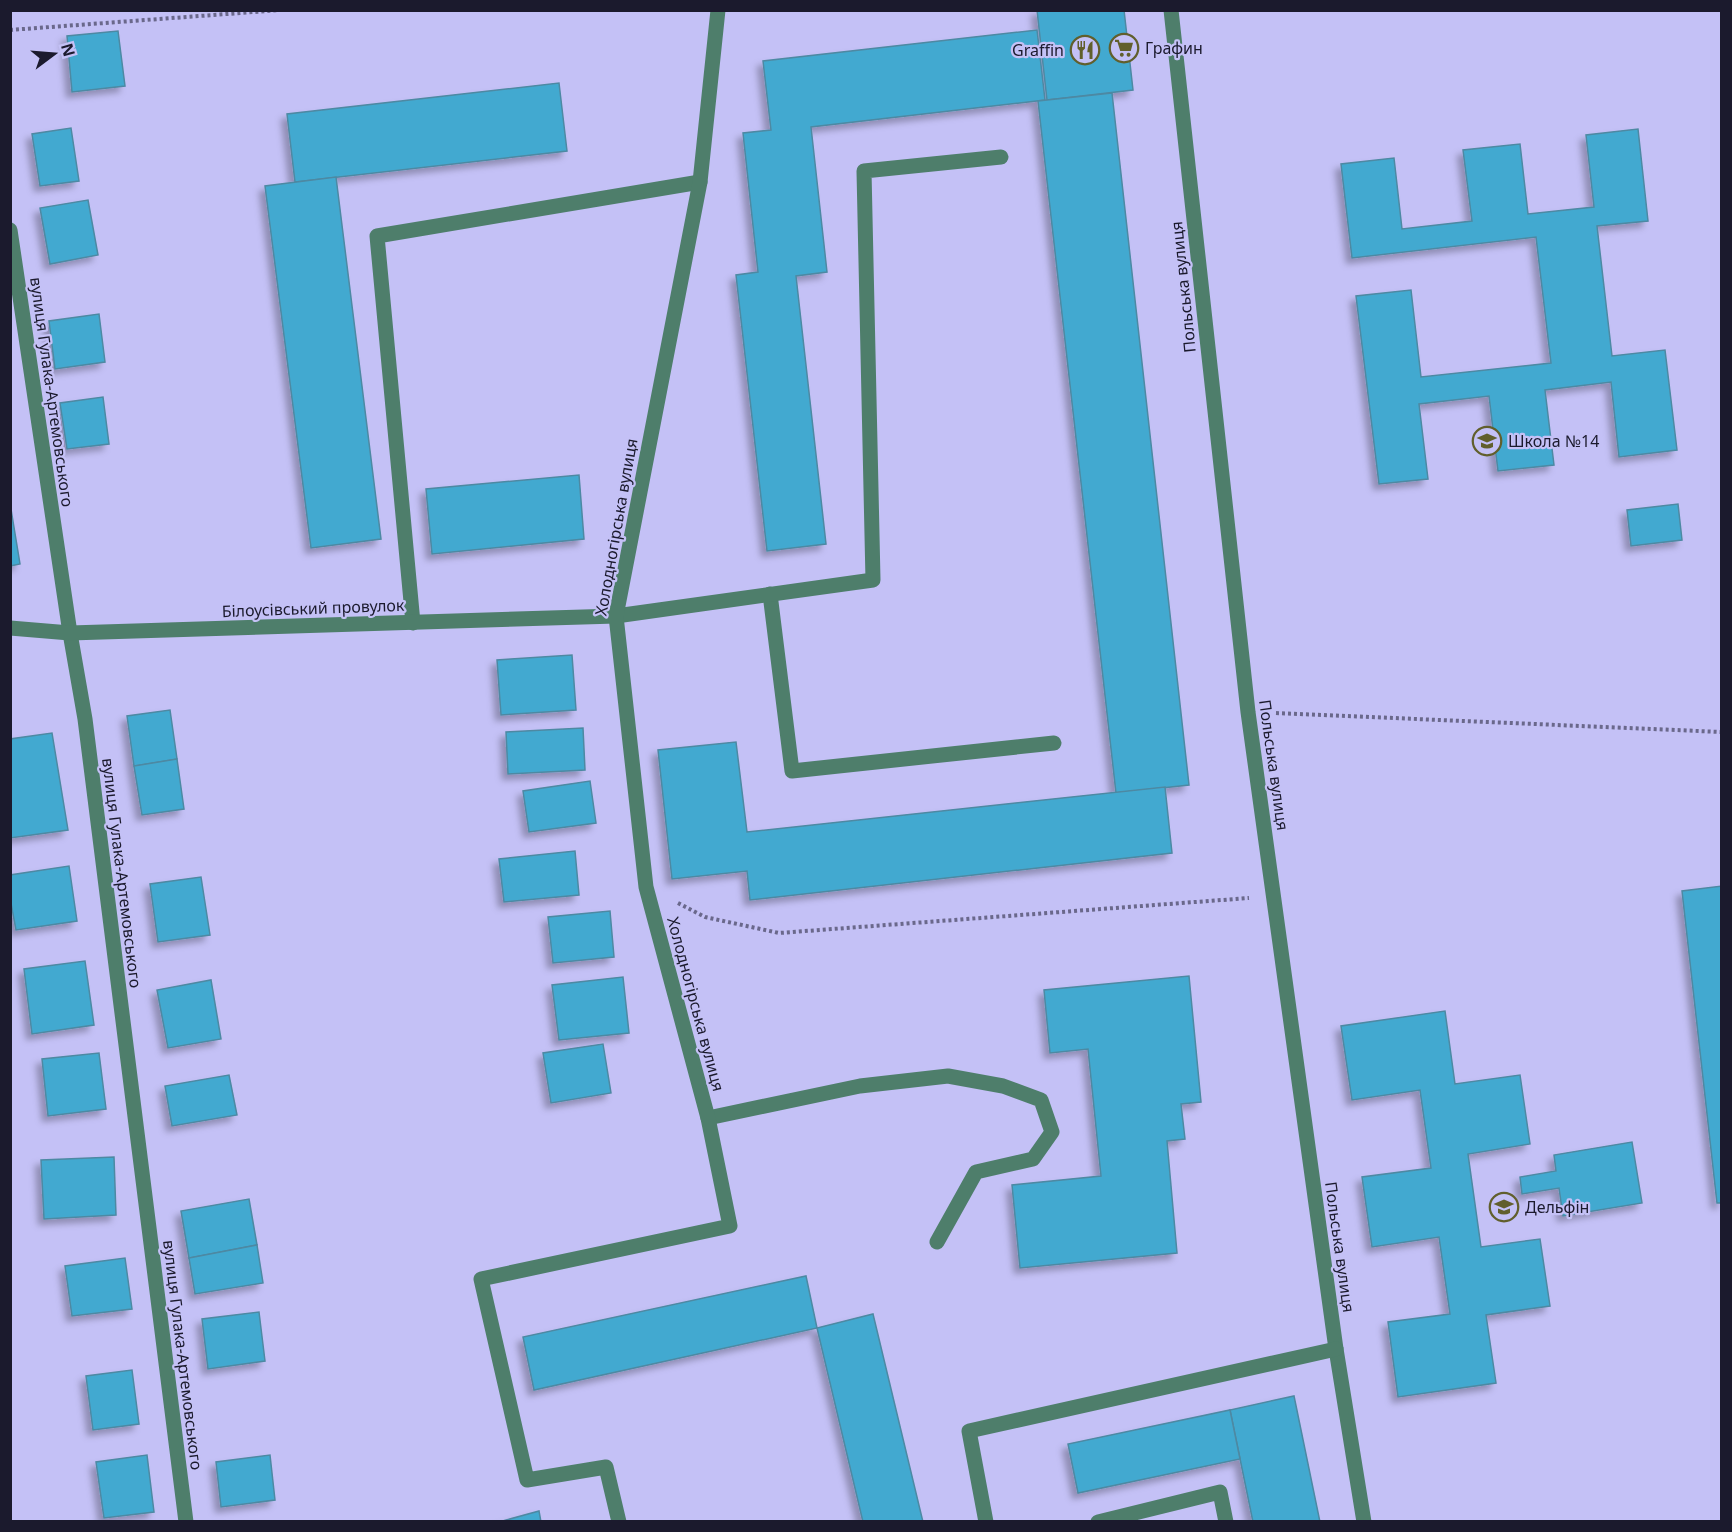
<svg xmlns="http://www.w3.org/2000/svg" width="1732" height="1532" viewBox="0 0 1732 1532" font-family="'Noto Sans',sans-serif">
  <defs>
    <filter id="shadow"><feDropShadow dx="-5.5" dy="5.5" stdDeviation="3" flood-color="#0004"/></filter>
  </defs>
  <rect width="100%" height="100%" fill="#c4c1f6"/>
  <!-- building -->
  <g fill="#43a9d0" stroke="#4d89a3" stroke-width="1.5" filter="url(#shadow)">
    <polygon points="1037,10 1124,10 1133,90 1047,100"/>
    <polygon points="1037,30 1045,100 811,127 827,272 796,276 826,544 767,551 736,275 758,272 743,133 771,130 763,61"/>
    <polygon points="118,31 125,86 72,92 67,36"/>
    <polygon points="559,83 567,151 295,182 287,114"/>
    <polygon points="1112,93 1189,785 1116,793 1038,101"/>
    <polygon points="71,128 79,181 40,186 32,134"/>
    <polygon points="1638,129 1648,221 1597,226 1612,356 1665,350 1677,450 1619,457 1611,382 1545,390 1554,465 1498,471 1489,396 1419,404 1428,479 1379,484 1356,296 1411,290 1421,377 1551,363 1536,237 1352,258 1341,164 1394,158 1402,229 1472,221 1463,150 1520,144 1528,214 1594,207 1586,135"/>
    <polygon points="336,177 381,539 311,548 265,186"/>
    <polygon points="88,200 98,255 50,264 40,208"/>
    <polygon points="99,314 105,362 55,369 49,321"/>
    <polygon points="103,397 109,444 67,449 60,403"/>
    <polygon points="579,475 584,539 432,554 426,489"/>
    <polygon points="10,503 20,564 10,566"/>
    <polygon points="1678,504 1682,540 1631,546 1627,510"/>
    <polygon points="572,655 576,710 501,715 497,660"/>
    <polygon points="170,710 177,759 134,766 127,716"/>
    <polygon points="583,728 585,770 508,774 506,732"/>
    <polygon points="52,733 68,830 10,838 10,739"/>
    <polygon points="736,742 747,832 1165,787 1172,853 750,900 747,871 672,879 658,750"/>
    <polygon points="177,759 184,809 142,815 134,766"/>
    <polygon points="590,781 596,823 529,832 523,791"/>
    <polygon points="575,851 579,895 504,902 499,859"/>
    <polygon points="69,866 77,921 16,930 10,898 10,875"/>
    <polygon points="201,877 210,935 158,942 150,884"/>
    <polygon points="1722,886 1722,1203 1717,1203 1682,891"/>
    <polygon points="610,911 614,957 553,963 548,917"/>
    <polygon points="85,961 94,1025 32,1034 24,969"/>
    <polygon points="1189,976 1201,1102 1181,1104 1185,1139 1167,1141 1177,1253 1020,1268 1012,1185 1101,1176 1088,1049 1050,1053 1044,990"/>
    <polygon points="623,977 629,1033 559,1040 552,985"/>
    <polygon points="211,980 221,1039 168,1048 157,990"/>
    <polygon points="1445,1011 1455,1084 1520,1075 1530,1144 1468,1154 1481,1247 1540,1239 1550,1306 1486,1315 1496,1383 1398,1397 1388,1322 1450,1314 1439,1237 1372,1247 1362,1177 1431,1168 1420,1090 1352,1100 1341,1026"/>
    <polygon points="603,1044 611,1093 551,1103 543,1053"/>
    <polygon points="99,1053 106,1109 48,1116 42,1059"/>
    <polygon points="229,1075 237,1115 172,1126 165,1086"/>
    <polygon points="1632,1142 1642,1203 1563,1216 1559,1188 1522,1194 1520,1177 1556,1171 1554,1155"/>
    <polygon points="114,1157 116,1215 44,1219 41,1160"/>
    <polygon points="249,1199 257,1245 189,1258 181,1211"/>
    <polygon points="257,1245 263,1283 195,1294 189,1258"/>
    <polygon points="125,1258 132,1309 72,1316 65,1266"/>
    <polygon points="806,1276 817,1328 534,1390 523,1337"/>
    <polygon points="259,1312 265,1361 208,1369 202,1319"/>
    <polygon points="873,1314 923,1522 863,1522 817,1328"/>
    <polygon points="132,1370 139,1424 93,1430 86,1376"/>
    <polygon points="1294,1396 1320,1522 1253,1522 1230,1410"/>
    <polygon points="1230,1410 1240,1459 1078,1493 1068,1444"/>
    <polygon points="147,1455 154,1512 104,1518 96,1462"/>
    <polygon points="270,1455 275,1500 221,1507 216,1462"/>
    <polygon points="539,1511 541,1522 499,1522"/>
  </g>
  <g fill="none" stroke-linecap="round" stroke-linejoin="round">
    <!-- path -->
    <g stroke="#6a688b" stroke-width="4" stroke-dasharray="3 3" stroke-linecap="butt">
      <polyline points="10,30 281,10"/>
      <polyline points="1276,713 1722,732"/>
      <polyline points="678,903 705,917 779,933 1249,898"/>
    </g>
    <!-- minor -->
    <g stroke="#4e7e6b" stroke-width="15">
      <polyline points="1171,10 1248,712 1336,1349 1364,1522"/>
      <polyline points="10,230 70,633 85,719 186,1522"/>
      <polyline points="770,594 792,771 1054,743"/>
      <polyline points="413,623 377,236 700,182"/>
      <polyline points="10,628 70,633 616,616 873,580 864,171 1001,157"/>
      <polyline points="708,1118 860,1086 948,1076 1003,1086 1041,1100 1052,1132 1033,1159 976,1172 937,1242"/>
      <polyline points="619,1522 606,1467 527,1480 481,1279 730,1226 708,1118 646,887 616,616 700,182 718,10"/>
      <polyline points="986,1522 969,1431 1336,1349"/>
      <polyline points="1098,1522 1220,1492 1226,1522"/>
    </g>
  </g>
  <!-- icons -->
  <defs>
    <g id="supermarket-ring" transform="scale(1.5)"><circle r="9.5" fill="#c4c1f6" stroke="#615f2c" stroke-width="1.5"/><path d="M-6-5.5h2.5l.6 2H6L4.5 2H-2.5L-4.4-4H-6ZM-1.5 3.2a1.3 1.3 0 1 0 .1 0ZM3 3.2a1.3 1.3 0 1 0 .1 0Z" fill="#615f2c"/></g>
    <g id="restaurant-ring" transform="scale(1.5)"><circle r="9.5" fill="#c4c1f6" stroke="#615f2c" stroke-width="1.5"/><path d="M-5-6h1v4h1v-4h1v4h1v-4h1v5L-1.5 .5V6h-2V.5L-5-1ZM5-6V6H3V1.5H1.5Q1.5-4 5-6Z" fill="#615f2c"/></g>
    <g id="school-ring" transform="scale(1.5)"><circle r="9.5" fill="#c4c1f6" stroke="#615f2c" stroke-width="1.5"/><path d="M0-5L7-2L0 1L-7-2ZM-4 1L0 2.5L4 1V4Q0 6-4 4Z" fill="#615f2c"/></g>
  </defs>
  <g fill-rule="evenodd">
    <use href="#supermarket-ring" x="1124" y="48"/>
    <use href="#restaurant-ring" x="1085" y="50"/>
    <use href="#school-ring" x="1487" y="441"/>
    <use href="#school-ring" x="1504" y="1207"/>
  </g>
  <g text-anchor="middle" stroke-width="4.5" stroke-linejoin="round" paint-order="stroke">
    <!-- poi labels -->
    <g font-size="16" fill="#1b1a2d" stroke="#c4c1f6" text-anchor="start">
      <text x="1145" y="54">Графин</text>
      <text x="1064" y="56" text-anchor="end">Graffin</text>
      <text x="1508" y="447">Школа №14</text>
      <text x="1525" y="1213">Дельфін</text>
    </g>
    <!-- street labels -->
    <g font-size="16" fill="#1b1a2d" stroke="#c4c1f6">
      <text transform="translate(1183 287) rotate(-96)" y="6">Польська вулиця</text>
      <text transform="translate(52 392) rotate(82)" y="6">вулиця Гулака-Артемовського</text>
      <text transform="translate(616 527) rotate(-80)" y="6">Холодногірська вулиця</text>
      <text transform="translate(313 608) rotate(-2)" y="6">Білоусівський провулок</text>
      <text transform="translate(1274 765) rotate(82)" y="6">Польська вулиця</text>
      <text transform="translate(122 873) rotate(83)" y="6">вулиця Гулака-Артемовського</text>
      <text transform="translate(696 1004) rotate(75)" y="6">Холодногірська вулиця</text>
      <text transform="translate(1340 1247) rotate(82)" y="6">Польська вулиця</text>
      <text transform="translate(183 1355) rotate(83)" y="6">вулиця Гулака-Артемовського</text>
    </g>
  </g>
  <!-- border -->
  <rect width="1732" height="1532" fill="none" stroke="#1b1a2d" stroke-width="24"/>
  <!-- north arrow -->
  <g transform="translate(54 54) rotate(74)" stroke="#c4c1f6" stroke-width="4.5" paint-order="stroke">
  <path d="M0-4.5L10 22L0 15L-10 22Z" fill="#1b1a2d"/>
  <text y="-9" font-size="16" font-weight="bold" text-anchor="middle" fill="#1b1a2d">N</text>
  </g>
</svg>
